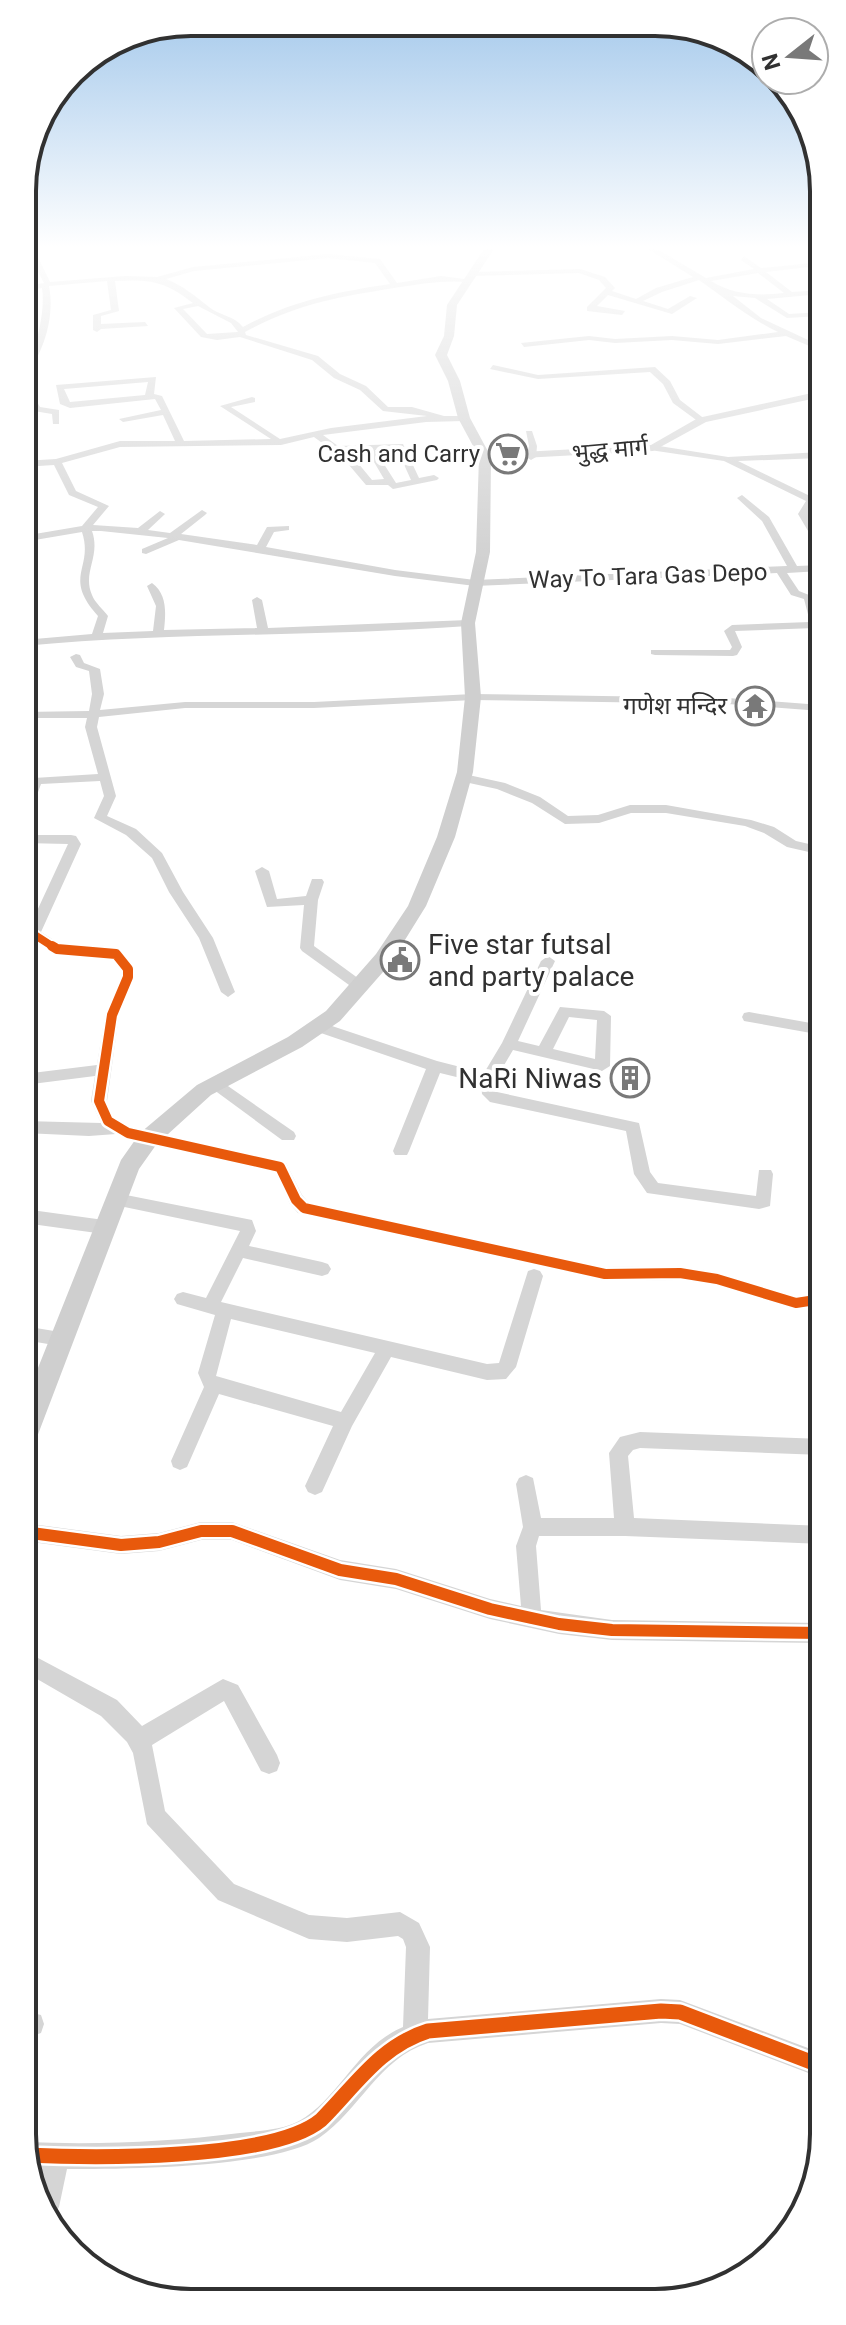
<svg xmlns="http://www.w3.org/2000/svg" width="846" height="2325" viewBox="0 0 846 2325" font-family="Roboto,'Noto Sans Devanagari',sans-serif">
  <rect width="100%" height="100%" fill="#fff"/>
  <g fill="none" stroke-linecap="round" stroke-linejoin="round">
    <!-- minor -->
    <g fill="#d5d5d5" fill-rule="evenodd">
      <path d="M23,249L38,257L50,282L125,276L157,277L193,267L328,254L380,259L397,283L441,276L472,280L468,282C442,280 420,284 394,288C338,297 296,304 245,332L246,335L318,356L340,374L366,386L388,407H412L444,416H467L468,418L464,421L426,422L323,435L338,446L403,444L419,478L434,475L439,478L437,480L393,489L388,485H366L338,452L333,451L314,437L281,445L120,447L62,463L76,491L109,506L93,525L138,528L160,511L165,514L148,530L170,533L202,510L207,513L205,515L181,534L257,545L267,527L289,526V530L274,532L266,547L395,570L475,580L787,566L762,521L737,498L742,495L769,517L797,566L821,565V571L787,573L799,591L814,597L820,625L815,628L735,631L742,647L737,655L733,656L655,655L651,654V650H730L732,647L724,631L732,625L810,622L804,599L791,595L777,573L475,586L395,576L179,540L146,554L142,553V549L168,538L101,531H92C101,557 82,572 92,595C95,603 103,609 108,616L103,633L153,631L156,606L147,586L152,583C167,594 166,612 164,630L257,628L252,600L257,597L262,600L268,628L468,620L473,623L468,626C320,637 171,632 23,646V640L92,634L98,616C62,576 94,569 82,532L23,542V536L82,526L98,507L69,495L54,465L23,467V461L56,459L120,441H175L163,415L123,422L119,419L161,410L155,399L70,408L60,404L56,385L156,377L154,394L162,396L184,441L271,439L220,406L252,397L255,398V402L231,407L280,439L331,428L427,416L383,411L360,390L334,378L312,360L240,337L217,340L201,337L174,308L193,303C165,281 150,279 115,281L119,311L101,316V324L145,322L148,326L101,329L97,332L93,330V315L111,310L107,281L49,286C55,317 44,351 26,376H23C23,366 30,362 33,353C39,333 45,308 42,288L23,291V287L44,283L32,260L23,253ZM328,258L375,263L390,284C337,292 291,301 243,327C233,315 220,316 209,307C198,298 182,285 166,279L194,271ZM198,306L231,323L238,332L207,334L183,309ZM148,382L145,395L70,402L64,389ZM397,449L411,480L396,483L375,450ZM367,450L384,479L372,480L348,451Z"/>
      <path d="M648,249H657L706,278L754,269L741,260L744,256L761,268L812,263L809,267L766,272L792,292L821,290V294L767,299L789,314L821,312V316L787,318L755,298L733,296L761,318L821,346V351L786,336L718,344L672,340L615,343L589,340L524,347L521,343L589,336L615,339L672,336L718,340L778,332C750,319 722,296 699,280L662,292L643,301L668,309L690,296L697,298L672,314L608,295L597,306L625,311L622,315L587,311V307L606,288L599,280L579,273L473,276L469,274L473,272L580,269L605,277L615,288L612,291L636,299L656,288L693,277ZM758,273L784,293C759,296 733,295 711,281Z"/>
      <polygon points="493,365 538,375 655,367 670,381 680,400 706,420 699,422 673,403 663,384 650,372 538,379 490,369"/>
      <polygon points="23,397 37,402 40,407 59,410 59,424 53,424 52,414 34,411 31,406 23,403"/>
      <polygon points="526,431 532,431 537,446 536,457 531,460 526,457 529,446"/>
      <polygon points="653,445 728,457 821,452 821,458 738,461 810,496 821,489 821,497 808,514 821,536 821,547 817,546 798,514 806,501 724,461 650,450 649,448"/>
      <path d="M76,654L80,655L84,663L100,669L104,694L100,710L185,702H314L473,694L728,698L821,705V711L728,704L473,700L314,708H185L99,717L97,727L116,796L107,816L136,829L162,853L183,892L213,938L235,992L228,997L221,992L199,938L169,892L152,858L126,835L94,818L104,796L100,781L41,784L29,817L23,821C23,805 21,789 34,778L98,774L85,727L87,718H23V712L89,711L92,694L89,671L76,667L70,657Z"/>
      <polygon points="464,774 505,783 540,797 568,816 598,815 630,805 666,805 751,820 774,827 796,841 822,847 822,855 787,847 764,833 745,826 666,813 631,813 599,823 565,824 532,803 497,789 460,781 458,778"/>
      <path d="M23,835H71L76,836L81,844L41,932L60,944L106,946L121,951L135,969V977L119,1015L107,1101C109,1116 118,1121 132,1128L286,1163L302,1195L309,1203L605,1267L680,1266L717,1272L796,1296L822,1292V1306L796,1310L717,1286L680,1280L605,1281L298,1213L290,1204L275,1172L116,1134L89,1136L24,1133V1121L101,1123L91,1101L95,1076L24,1085V1074L97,1065L105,1015L121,977V970L111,957L57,954L24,934L23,924L30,926L68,844L23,843Z"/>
      <polygon points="262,867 269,871 277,899 306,896 312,879 322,879 324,882 318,900 314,946 366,984 368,987 366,990 356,990 302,951 300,948 304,905 267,907 255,871"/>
      <path d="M548,956L555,961L518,1041L539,1046L560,1007L604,1011L611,1016L610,1066L602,1071L513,1050L496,1079L497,1092L639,1123L650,1172L658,1183L756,1196L759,1170H771L773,1174L770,1206L759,1209L647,1193L634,1174L626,1131L490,1102L482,1094L481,1083L440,1073L409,1151L407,1155H395L393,1151L426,1069L315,1031L313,1027L315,1023L320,1022L437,1061L484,1073L502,1043L541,961ZM569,1017L597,1020L595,1059L553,1049Z"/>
      <polygon points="749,1012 822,1025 822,1035 744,1021 742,1017 744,1013"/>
      <polygon points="215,1077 294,1132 296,1136 294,1140 282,1140 210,1087 207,1083"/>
      <path d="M822,1094V1149C804,1141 811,1115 814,1100Z"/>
      <path d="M116,1193L252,1220L256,1231L249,1246L322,1262L328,1264L331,1269L328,1274L322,1276L243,1258L221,1302L487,1364L499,1363L528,1271L534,1269L540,1271L543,1276L516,1367L506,1379L487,1380L391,1357L352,1426L322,1492L315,1495L308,1492L305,1486L333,1426L219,1394L187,1467L180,1470L173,1467L171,1461L204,1387L198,1373L215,1315L177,1304L174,1299L177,1294L183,1292L206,1298L240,1231L110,1204L108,1199L110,1194ZM231,1319L375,1353L341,1412L216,1376Z"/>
      <polygon points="24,1209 104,1220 110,1222 112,1227 110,1232 104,1234 24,1223"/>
      <polygon points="24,1326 66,1333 69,1338 66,1343 60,1346 24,1340"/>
      <polygon points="640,1432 823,1439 823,1455 640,1448 633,1450 628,1456 634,1518 823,1526 823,1544 625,1536 539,1536 536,1546 541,1610 612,1620 823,1623 823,1643 612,1640 559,1634 490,1619 396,1589 340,1580 232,1540 201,1540 159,1551 121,1554 24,1541 24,1523 121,1536 159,1533 201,1522 232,1522 340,1560 396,1569 490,1599 521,1606 516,1546 523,1527 516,1484 519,1478 526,1475 533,1478 541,1518 614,1518 609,1453 620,1437"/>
      <path d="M25,1651L117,1700L142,1726L216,1683L223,1679L238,1685L277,1755L280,1763L277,1771L269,1774L261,1771L224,1701L152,1745L165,1811L234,1884L309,1915L347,1918L400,1912L419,1923L430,1947L428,2019L661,1999L680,2000L824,2054V2079L680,2024L661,2023L428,2043C378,2059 360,2110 319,2138C275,2168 124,2169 67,2169L59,2207L52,2218L37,2189L41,2169L25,2168V2142C97,2145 169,2142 240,2133C258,2131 283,2130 299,2121C339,2099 357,2046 403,2027L406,1947L403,1939L398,1936L347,1942L309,1939L218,1900L147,1824L133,1753L127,1742L101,1716L25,1672Z"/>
      <polygon points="25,2011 41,2015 44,2024 41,2033 32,2036 25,2035"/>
    </g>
    <!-- tertiary -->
    <polygon fill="#d5d5d5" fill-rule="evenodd" points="821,391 821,397 706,422 653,451 485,460 479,457 485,454 651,445 698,418"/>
    <!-- secondary -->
    <polygon fill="#cfcfcf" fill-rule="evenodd" points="484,249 494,249 457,305 454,336 447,355 460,381 470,418 491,457 490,552 475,623 481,697 473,772 455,837 426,906 390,964 340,1021 302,1047 211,1095 156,1145 139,1169 37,1437 33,1445 24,1448 24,1403 121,1160 140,1133 197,1085 288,1037 326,1011 376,954 408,906 437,837 457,772 465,697 461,623 476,552 479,457 458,418 448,381 435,355 444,336 447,305"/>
    <!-- cycleway-far3 casing -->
    <g stroke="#fff" stroke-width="12">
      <polyline id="cycleway-far3" points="24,928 55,948"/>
    </g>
    <!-- cycleway-far2 casing -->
    <g stroke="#fff" stroke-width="15">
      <polyline id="cycleway-far2" points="52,946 57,949 116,954 128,969 128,977 112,1015 99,1101 108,1121 128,1133 280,1167 296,1200 304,1208 605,1274 680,1273 717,1279 796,1303 822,1299"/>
    </g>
    <!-- cycleway-far1 casing -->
    <g stroke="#fff" stroke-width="17">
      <polyline id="cycleway-far1" points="24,1532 121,1545 159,1542 201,1531 232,1531 340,1570 396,1579 490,1609 559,1624 612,1630 823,1633"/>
    </g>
    <!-- cycleway casing -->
    <g stroke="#fff" stroke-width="20">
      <path id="cycleway" d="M25,2155C91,2158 272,2161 321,2120C355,2086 380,2046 428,2031L661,2011L680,2012L824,2067"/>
    </g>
    <!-- cycleway-far3 -->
    <use href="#cycleway-far3" stroke="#e8590c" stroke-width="8"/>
    <!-- cycleway-far2 -->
    <use href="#cycleway-far2" stroke="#e8590c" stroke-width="10"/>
    <!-- cycleway-far1 -->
    <use href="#cycleway-far1" stroke="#e8590c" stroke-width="12"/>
    <!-- cycleway -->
    <use href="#cycleway" stroke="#e8590c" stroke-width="15"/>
  </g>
  <!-- sky -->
  <linearGradient id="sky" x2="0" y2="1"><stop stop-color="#a3c8eb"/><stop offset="0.43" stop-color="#fff"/><stop offset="1" stop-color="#fff" stop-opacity="0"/></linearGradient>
  <rect width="846" height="574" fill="url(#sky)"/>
  <!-- icons -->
  <defs>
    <g id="supermarket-ring" transform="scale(2)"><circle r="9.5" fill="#fff" stroke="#797979" stroke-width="1.5"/><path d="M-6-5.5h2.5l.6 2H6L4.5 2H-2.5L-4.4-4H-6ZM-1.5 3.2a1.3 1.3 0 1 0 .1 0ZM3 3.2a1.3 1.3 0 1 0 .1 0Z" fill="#797979"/></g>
    <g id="temple-ring" transform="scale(2)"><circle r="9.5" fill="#fff" stroke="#797979" stroke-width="1.5"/><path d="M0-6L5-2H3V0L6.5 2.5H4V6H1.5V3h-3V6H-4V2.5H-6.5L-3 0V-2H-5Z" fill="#797979"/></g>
    <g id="civic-ring" transform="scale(2)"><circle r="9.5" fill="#fff" stroke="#797979" stroke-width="1.5"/><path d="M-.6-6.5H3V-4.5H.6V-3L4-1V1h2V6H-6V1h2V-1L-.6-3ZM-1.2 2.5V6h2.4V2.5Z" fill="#797979"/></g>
    <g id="building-ring" transform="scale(2)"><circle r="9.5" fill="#fff" stroke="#797979" stroke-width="1.5"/><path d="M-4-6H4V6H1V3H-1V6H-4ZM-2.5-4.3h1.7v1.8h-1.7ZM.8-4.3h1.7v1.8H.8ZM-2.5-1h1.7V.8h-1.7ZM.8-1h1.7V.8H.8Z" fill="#797979"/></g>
  </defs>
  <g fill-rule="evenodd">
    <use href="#supermarket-ring" x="508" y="454"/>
    <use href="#temple-ring" x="755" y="706"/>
    <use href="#civic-ring" x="400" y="960"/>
    <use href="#building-ring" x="630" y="1078"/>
  </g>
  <g text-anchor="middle" stroke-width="8" stroke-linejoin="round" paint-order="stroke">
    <!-- far-street labels -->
    <g font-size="24" fill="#313131" stroke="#fff">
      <text transform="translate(610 450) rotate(-5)" y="8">भुद्ध मार्ग</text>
      <text transform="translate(648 576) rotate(-2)" y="8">Way To Tara Gas Depo</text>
    </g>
    <!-- far-poi labels -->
    <g font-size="24" fill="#313131" stroke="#fff" text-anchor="end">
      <text x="480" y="462">Cash and Carry</text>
      <text x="727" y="714">गणेश मन्दिर</text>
    </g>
    <!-- poi labels -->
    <g font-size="28" fill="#313131" stroke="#fff" text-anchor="start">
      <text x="428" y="954">Five star futsal<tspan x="428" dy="32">and party palace</tspan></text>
      <text x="602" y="1088" text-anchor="end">NaRi Niwas</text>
    </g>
  </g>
  <!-- crop -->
  <path d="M0 0H846V2325H0ZM191 36H655A155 155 0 0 1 810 191V2134A155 155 0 0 1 655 2289H191A155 155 0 0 1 36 2134V191A155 155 0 0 1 191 36Z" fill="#fff" fill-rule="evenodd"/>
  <path fill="none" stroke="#313131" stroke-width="4" d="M191 36H655A155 155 0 0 1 810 191V2134A155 155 0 0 1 655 2289H191A155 155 0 0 1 36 2134V191A155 155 0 0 1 191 36Z"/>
  <!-- north arrow -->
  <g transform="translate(790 56) rotate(253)"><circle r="38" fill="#ffffff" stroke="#adadad" stroke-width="2"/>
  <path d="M0-6L14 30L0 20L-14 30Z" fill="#797979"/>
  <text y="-12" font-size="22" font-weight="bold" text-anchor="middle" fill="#313131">N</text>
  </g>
</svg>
